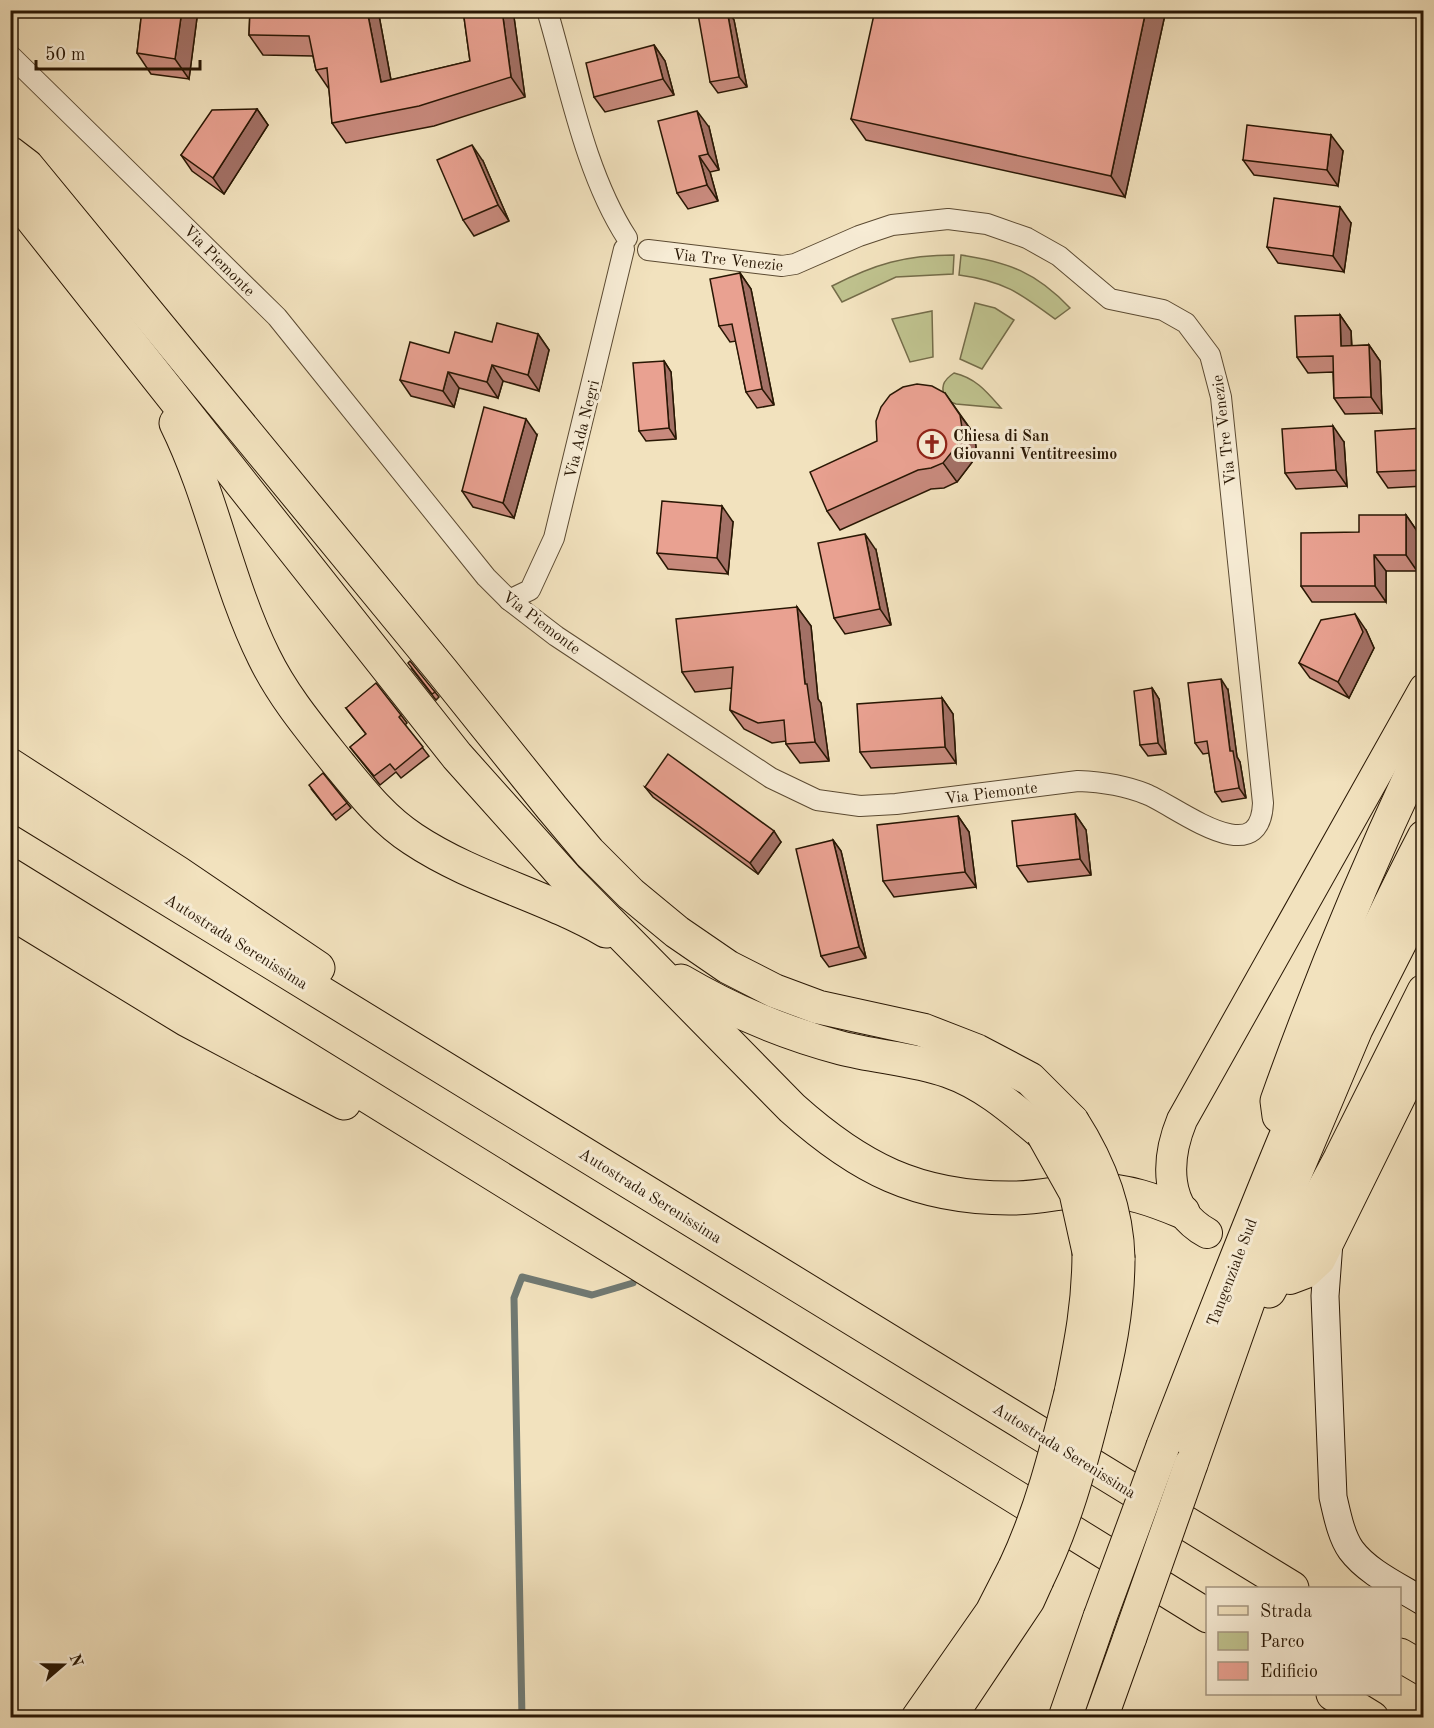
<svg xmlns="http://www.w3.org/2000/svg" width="1434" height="1728" viewBox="0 0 1434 1728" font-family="'Old Standard TT',serif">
  <rect width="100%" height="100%" fill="#f2e2be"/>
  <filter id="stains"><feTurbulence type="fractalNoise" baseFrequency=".00333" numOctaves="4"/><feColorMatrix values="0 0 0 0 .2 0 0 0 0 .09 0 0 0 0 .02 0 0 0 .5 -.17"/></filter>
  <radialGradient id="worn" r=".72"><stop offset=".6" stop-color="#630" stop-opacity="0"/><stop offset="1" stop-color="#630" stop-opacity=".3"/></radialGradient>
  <!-- green -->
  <g fill="#bfc28e" stroke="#746c49" stroke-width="1.5">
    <path d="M954,255L953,274L896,277L842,302L832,286C875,264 905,255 954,255Z"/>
    <path d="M961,255C1008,262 1036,272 1070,308L1055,319C1020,293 1004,281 959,275Z"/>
    <polygon points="975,303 995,308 1014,320 982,369 960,359"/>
    <polygon points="932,311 933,357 910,362 892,319"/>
    <path d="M954,373C976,378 987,392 1001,408L956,404L945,400C941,387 942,381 954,373Z"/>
  </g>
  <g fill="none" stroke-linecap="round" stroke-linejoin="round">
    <!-- stream -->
    <polyline stroke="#707972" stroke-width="7" points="522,1718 514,1298 522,1277 592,1295 633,1283"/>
    <!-- street casing -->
    <g stroke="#5b4a32" stroke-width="22">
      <g id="street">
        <path d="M547,10C569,84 585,173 627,238"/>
        <path d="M10,55L277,317L486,577L509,600L556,636L771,778L817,800L860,806L896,804L1078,781C1102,782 1124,785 1146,794C1175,805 1260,875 1263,803L1221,397L1210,355L1186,323L1163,310L1110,299L1059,256L1027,238L987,224L948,219L892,225L859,236L795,264L782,266L648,250"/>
        <polyline points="509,600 530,590 554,538 624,249"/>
      </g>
    </g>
    <!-- secondary casing -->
    <g stroke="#291704" stroke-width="29">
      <path id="secondary" d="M1329,1242L1325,1296L1333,1497C1337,1514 1341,1536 1351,1550C1368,1573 1400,1587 1424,1602"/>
    </g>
    <!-- primary casing -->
    <g stroke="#291704" stroke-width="32">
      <g id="primary">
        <path d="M1207,1233C1163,1209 1166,1159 1182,1120L1424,689"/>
        <polyline points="1290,1279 1306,1273 1320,1260 1424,1049"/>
      </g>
    </g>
    <!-- highway casing -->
    <g stroke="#291704" stroke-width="35">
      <g id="highway">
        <polyline points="10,153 27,166 442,671 552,808 589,852 631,894 677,932 728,967 775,991 818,1007 923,1030 977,1051 1030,1079 1072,1121"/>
        <path d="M10,191L457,756L566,878L792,1108C859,1168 917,1198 1009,1198C1038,1199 1066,1190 1095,1190C1127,1190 1154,1200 1183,1212"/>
        <path d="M176,423C213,498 227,582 264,657C283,696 310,728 337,762C360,790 382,819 413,839C473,879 544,895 606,931"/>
        <polyline points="10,765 178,873 318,968"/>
        <polyline points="10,802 1292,1588"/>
        <polyline points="10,875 1208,1616"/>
        <polyline points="10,912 187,1020 344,1103"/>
        <path d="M681,981C732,1011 784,1033 841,1048C876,1057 914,1059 948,1071C985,1084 1013,1109 1043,1134"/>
        <path d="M1279,1116L1277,1101C1320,980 1369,863 1424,747"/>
        <polyline points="1269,1291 1340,1159 1424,991"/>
        <path d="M1071,1393C1081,1343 1089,1304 1089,1252"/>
        <path d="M1095,1407C1108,1357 1118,1310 1118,1258"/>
        <path d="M1163,1446C1243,1240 1322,1033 1424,837"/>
        <polyline points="1191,1464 1284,1200 1356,1029 1424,895"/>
        <polyline points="1400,1655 1424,1669"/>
        <polyline points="1333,1694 1372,1718"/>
        <polyline points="918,1718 992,1612 1015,1567"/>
        <polyline points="949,1718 1028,1600 1037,1580"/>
        <polyline points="1065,1718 1100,1617"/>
        <polyline points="1101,1718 1130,1637"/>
      </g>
    </g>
    <!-- street -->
    <use href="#street" stroke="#f7ecd5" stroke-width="20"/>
    <!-- secondary -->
    <use href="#secondary" stroke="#f7ecd5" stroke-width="27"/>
    <!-- primary -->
    <use href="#primary" stroke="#f2e2be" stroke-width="30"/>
    <!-- highway -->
    <use href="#highway" stroke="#f2e2be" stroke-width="33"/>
    <!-- highway-bridge casing -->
    <g stroke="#291704" stroke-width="35" stroke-linecap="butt">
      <g id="highway-bridge">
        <path d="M1072,1121C1099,1163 1117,1207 1118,1258"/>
        <polyline points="1043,1134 1076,1193 1089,1252"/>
        <path d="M1015,1567C1041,1512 1056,1452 1071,1393"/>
        <path d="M1037,1580C1064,1525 1080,1467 1095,1407"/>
        <polyline points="1100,1617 1163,1446"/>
        <polyline points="1130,1637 1191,1464"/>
      </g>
    </g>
    <!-- highway-bridge -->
    <use href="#highway-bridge" stroke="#f2e2be" stroke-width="33"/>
  </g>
  <!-- wall -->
  <g fill="#c88a7d" stroke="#291704" stroke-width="1.5">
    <polygon points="142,10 198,10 189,79 151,74 137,53"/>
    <polygon points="250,10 378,10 391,80 470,61 463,10 513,10 525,97 434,126 346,143 332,123 329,89 316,70 313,56 263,55 249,35"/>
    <polygon points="727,10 734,20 747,87 718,93 710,82"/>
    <polygon points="1166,10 1125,197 866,140 851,119"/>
    <polygon points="654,45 665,61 674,95 605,112 594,97"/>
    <polygon points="257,109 268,125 224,194 192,171 181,155"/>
    <polygon points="709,127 719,170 710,172 718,201 688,209 677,193"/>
    <polygon points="1343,151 1338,186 1254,175 1243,160"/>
    <polygon points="483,161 509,221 474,236 463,220"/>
    <polygon points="1351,223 1344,272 1278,263 1267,247"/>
    <polygon points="740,273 751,289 774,405 757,408 746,392 736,341 730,342 719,326"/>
    <polygon points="1340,315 1351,331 1352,346 1369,345 1380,361 1382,413 1345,414 1334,398 1333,372 1308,373 1297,357"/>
    <polygon points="538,334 549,350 539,391 503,381 498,398 459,388 454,407 411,396 400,380 449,353 492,342"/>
    <polygon points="664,361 671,372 676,439 646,441 639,431"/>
    <polygon points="945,393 974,434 976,447 973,461 957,482 944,488 931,489 840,530 827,511"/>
    <polygon points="1424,428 1424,486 1388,488 1377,472"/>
    <polygon points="537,435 514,518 473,507 462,491"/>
    <polygon points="1344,442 1347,486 1296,489 1285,473"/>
    <polygon points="1406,515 1417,531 1417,571 1386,571 1386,602 1312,602 1301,586 1359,532"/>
    <polygon points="733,522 728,574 668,569 657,553"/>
    <polygon points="876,550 891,625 845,634 834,618"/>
    <polygon points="797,607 811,626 818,699 821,703 829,761 800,763 786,744 786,741 772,743 744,729 730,710 732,688 695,692 682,672"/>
    <polygon points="1366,630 1374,648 1349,698 1310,678 1299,663"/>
    <polygon points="411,668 435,692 439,697 436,700"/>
    <polygon points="1152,688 1159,699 1166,754 1148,756 1140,745"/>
    <polygon points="1228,690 1237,757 1240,762 1246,798 1222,802 1215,792 1209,753 1203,754 1195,743"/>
    <polygon points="942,698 953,714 956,763 871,768 860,752"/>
    <polygon points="346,708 401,715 407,723 405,725 429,756 401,778 396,772 380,785 350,747 366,734"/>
    <polygon points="645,787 781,842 758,874 653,797"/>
    <polygon points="312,790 347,803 351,808 336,820"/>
    <polygon points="1075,814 1086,830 1091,875 1028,882 1017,866"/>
    <polygon points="958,816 969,832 976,887 894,897 883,881"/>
    <polygon points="833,840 841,851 866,958 829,967 821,956"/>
  </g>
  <!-- shaded-wall -->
  <g fill="#a37166" stroke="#291704" stroke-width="1.5">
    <polygon points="182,10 198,10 189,79 175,59"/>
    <polygon points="367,10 378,10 395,102 381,82"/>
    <polygon points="502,10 513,10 525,97 511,77"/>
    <polygon points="727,10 734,20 747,87 739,77"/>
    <polygon points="1146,10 1166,10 1125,197 1111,176"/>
    <polygon points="654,45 665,61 674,95 663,79"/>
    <polygon points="257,109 268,125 224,194 213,178"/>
    <polygon points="697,111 709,127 719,170 708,154"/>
    <polygon points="1331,135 1343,151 1338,186 1327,170"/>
    <polygon points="472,145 483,161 509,221 498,205"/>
    <polygon points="699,156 710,172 718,201 707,185"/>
    <polygon points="1340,207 1351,223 1344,272 1333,256"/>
    <polygon points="740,273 751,289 774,405 762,389"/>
    <polygon points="1340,315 1351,331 1352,362 1341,346"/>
    <polygon points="538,334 549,350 539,391 528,375"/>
    <polygon points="1369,345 1380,361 1382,413 1371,397"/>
    <polygon points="664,361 671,372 676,439 669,428"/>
    <polygon points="492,365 503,381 498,398 487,382"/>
    <polygon points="448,372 459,388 454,407 443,391"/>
    <polygon points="960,415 974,434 976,447 973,461 957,482 943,463"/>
    <polygon points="526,419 537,435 514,518 503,503"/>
    <polygon points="1333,426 1344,442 1347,486 1336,470"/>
    <polygon points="722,506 733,522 728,574 717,558"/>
    <polygon points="1406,515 1417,531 1417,571 1406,555"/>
    <polygon points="865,534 876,550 891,625 880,609"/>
    <polygon points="1374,555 1386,571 1386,602 1375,586"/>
    <polygon points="797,607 811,626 818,699 821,703 829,761 815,742 805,684"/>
    <polygon points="1355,614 1366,630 1374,648 1349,698 1338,682"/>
    <polygon points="1221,679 1228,690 1237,757 1240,762 1246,798 1239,788 1230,751"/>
    <polygon points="1152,688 1159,699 1166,754 1158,743"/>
    <polygon points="942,698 953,714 956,763 945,747"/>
    <polygon points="1075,814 1086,830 1091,875 1080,859"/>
    <polygon points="958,816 969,832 976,887 965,872"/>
    <polygon points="774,831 781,842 758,874 750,863"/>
    <polygon points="833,840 841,851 866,958 859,947"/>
  </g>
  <!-- building -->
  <g fill="#e9a191" stroke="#291704" stroke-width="1.5">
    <polygon points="142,10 182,10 175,59 137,53"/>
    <polygon points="250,10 367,10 381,82 470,61 463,10 502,10 511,77 419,106 332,123 327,68 316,70 309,36 249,35"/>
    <polygon points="718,10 727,10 739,77 710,82 698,14"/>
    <polygon points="875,10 1146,10 1111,176 851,119"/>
    <polygon points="654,45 663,79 594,97 586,63"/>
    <polygon points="257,109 213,178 181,155 212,110"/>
    <polygon points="697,111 708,154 699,156 707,185 677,193 658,121"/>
    <polygon points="1247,125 1331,135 1327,170 1243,160"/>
    <polygon points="472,145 498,205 463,220 437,160"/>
    <polygon points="1274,198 1340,207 1333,256 1267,247"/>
    <polygon points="740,273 762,389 746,392 732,324 719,326 710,279"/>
    <polygon points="1340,315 1341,346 1369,345 1371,397 1334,398 1333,356 1297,357 1295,316"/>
    <polygon points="497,323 538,334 528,375 492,365 487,382 448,372 443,391 400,380 410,342 449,353 455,332 492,342"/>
    <polygon points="664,361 669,428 639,431 633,363"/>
    <polygon points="917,384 932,386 945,393 960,415 962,428 960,442 943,463 931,468 918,470 827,511 810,472 877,441 876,421 881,407 890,395 903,387"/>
    <polygon points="484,407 526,419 503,503 462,491"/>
    <polygon points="1333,426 1336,470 1285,473 1282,429"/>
    <polygon points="1424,428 1424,470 1377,472 1375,431"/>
    <polygon points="662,501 722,506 717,558 657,553"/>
    <polygon points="1359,515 1406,515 1406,555 1374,555 1375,586 1301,586 1301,533 1359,532"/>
    <polygon points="865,534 880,609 834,618 818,543"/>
    <polygon points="797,607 805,684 807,684 815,742 786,744 784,720 758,723 730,710 733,667 682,672 676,619"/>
    <polygon points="1355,614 1363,632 1338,682 1299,663 1321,620"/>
    <polygon points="410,661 435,692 432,694 408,663"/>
    <polygon points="1221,679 1230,751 1233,751 1239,788 1215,792 1207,741 1195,743 1188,683"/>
    <polygon points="376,683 401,715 399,717 423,747 395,770 390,764 374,776 350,747 366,734 346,708"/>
    <polygon points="1152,688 1158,743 1140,745 1134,691"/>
    <polygon points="942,698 945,747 860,752 857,704"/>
    <polygon points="668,754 774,831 750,863 645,787"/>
    <polygon points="323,773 347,803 332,815 309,785"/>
    <polygon points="1075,814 1080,859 1017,866 1012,821"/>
    <polygon points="958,816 965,872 883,881 877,825"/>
    <polygon points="833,840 859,947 821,956 796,849"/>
  </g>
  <!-- icons -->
  <defs>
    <g id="church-ring" transform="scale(1.5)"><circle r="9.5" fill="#f7ecd5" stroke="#8f2418" stroke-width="1.5"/><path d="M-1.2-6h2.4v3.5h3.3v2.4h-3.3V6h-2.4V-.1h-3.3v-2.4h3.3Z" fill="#8f2418"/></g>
  </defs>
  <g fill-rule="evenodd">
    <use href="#church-ring" x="932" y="444"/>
  </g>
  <g text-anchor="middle" stroke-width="6" stroke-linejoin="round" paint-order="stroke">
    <!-- street labels -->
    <g font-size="16" fill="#291704" stroke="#f7ecd5">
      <text transform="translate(728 259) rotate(6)" y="6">Via Tre Venezie</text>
      <text transform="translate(220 260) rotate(45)" y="6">Via Piemonte</text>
      <text transform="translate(581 429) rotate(-76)" y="6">Via Ada Negri</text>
      <text transform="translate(1223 430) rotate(-97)" y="6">Via Tre Venezie</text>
      <text transform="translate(542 622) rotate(37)" y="6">Via Piemonte</text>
      <text transform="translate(991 792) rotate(-7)" y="6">Via Piemonte</text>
      <text transform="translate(237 941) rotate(32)" y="6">Autostrada Serenissima</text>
      <text transform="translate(651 1195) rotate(32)" y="6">Autostrada Serenissima</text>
      <text transform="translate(1231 1272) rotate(-69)" y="6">Tangenziale Sud</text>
      <text transform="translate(1065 1450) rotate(32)" y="6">Autostrada Serenissima</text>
    </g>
    <!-- poi labels -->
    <g font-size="16" font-weight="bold" fill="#291704" stroke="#f7ecd5" text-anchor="start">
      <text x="953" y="441">Chiesa di San<tspan x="953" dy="18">Giovanni Ventitreesimo</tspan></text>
    </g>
  </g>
  <!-- margin -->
  <rect width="1434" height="1728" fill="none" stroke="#f2e2be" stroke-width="36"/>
  <rect x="12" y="12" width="1410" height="1704" fill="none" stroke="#291704" stroke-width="3"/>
  <rect x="18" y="18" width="1398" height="1692" fill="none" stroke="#291704" stroke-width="1.5"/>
  <!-- legend -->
  <rect x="1206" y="1587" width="195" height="108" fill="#f7ecd5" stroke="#a59781" stroke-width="1.5"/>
  <rect x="1218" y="1606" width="30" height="9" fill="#f2e2be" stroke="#a59781" stroke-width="1.5"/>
  <text x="1260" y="1617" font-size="18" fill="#291704">Strada</text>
  <rect x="1218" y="1632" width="30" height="18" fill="#bfc28e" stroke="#a59781" stroke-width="1.5"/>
  <text x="1260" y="1647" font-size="18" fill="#291704">Parco</text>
  <rect x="1218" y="1662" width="30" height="18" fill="#e9a191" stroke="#a59781" stroke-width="1.5"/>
  <text x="1260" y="1677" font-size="18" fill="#291704">Edificio</text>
  <!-- north arrow -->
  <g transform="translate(63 1665) rotate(70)" stroke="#f7ecd5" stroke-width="4.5" paint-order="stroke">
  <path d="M0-4.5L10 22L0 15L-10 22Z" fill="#291704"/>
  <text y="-9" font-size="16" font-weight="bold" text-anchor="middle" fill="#291704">N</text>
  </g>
  <!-- scale -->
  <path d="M36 60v9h164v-9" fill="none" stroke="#291704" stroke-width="3"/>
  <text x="45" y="60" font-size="18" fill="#291704" stroke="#f7ecd5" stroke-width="4.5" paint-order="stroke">50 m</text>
  <rect width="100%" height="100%" filter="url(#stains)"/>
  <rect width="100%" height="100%" fill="url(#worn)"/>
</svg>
